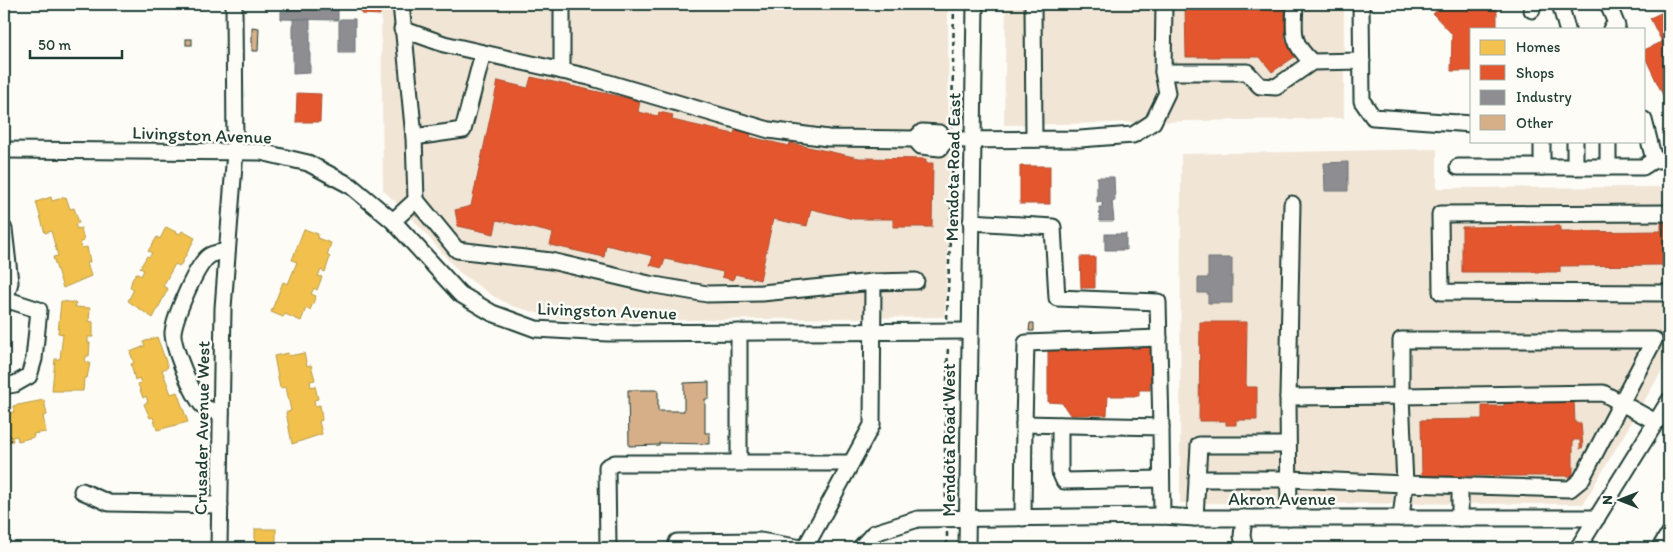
<svg xmlns="http://www.w3.org/2000/svg" width="1673" height="552" viewBox="0 0 1673 552" font-family="Itim,sans-serif">
  <rect width="100%" height="100%" fill="#fdfcf7"/>
  <filter id="ink" filterUnits="userSpaceOnUse"><feTurbulence type="fractalNoise" baseFrequency=".02" numOctaves="2"/><feDisplacementMap in="SourceGraphic" scale="10" xChannelSelector="R" yChannelSelector="G"/><feConvolveMatrix kernelMatrix="1 2 1 2 8 2 1 2 1" color-interpolation-filters="sRGB"/></filter>
  <g filter="url(#ink)">
    <!-- built -->
    <g fill="#f1e5d6">
      <polygon points="381,4 948,4 949,213 945,317 586,321 555,318 512,306 493,296 459,272 411,217 383,190"/>
      <polygon points="1006,4 1344,4 1344,118 1004,125"/>
      <polygon points="1437,149 1437,188 1669,187 1669,359 1583,504 1180,503 1181,154"/>
      <polygon points="998,541 1565,542 1561,548 998,548"/>
    </g>
    <!-- homes -->
    <g fill="#f2c14e" stroke="#b39946">
      <polygon points="51,197 52,201 66,197 70,209 74,208 79,223 75,224 77,229 81,228 84,241 80,242 82,248 87,247 90,262 87,263 91,276 63,288 53,257 58,256 51,231 45,233 36,202"/>
      <polygon points="166,227 180,234 182,231 195,238 180,266 175,264 163,286 168,289 153,318 128,301 134,289 130,288 132,280 136,273 141,276 144,270 140,268 147,256 149,257 152,253 148,251 157,237 160,239"/>
      <polygon points="304,229 318,234 317,238 331,243 327,255 330,257 325,272 321,270 318,276 322,277 317,290 314,288 311,294 316,296 310,310 306,308 301,321 285,314 283,317 271,312 283,282 288,284 297,262 292,260"/>
      <polygon points="61,301 76,303 75,307 90,308 89,321 93,322 93,337 88,337 88,343 90,343 89,356 86,356 85,362 90,363 87,378 84,378 83,391 52,391 55,359 60,359 63,334 58,333"/>
      <polygon points="157,337 168,367 162,370 171,394 177,392 188,422 157,430 153,417 150,418 144,404 148,402 146,396 143,398 138,384 141,383 139,378 135,380 131,364 134,363 130,352 145,346 143,342"/>
      <polygon points="288,353 289,356 304,353 307,366 311,365 315,380 310,381 311,387 315,386 318,399 314,400 315,406 320,405 322,420 319,421 322,434 292,444 286,412 291,411 286,387 280,388 274,356"/>
      <polygon points="44,400 47,415 43,416 46,432 33,434 34,437 18,441 17,436 12,437 13,441 4,442 4,413 14,412 13,406"/>
      <rect x="255" y="529" width="21" height="19"/>
      <polygon points="93,544 113,544 113,548 126,548 93,548"/>
      <polygon points="40,545 52,545 53,548 26,548 40,547"/>
    </g>
    <!-- shops -->
    <g fill="#e4572e" stroke="#a94f30">
      <polygon points="1185,4 1285,4 1285,40 1296,56 1272,72 1260,57 1186,57"/>
      <polygon points="1443,4 1457,4 1464,10 1470,4 1497,4 1497,29 1472,29 1472,71 1451,71 1452,34 1433,14"/>
      <polygon points="1659,4 1669,4 1669,108 1644,55 1644,50 1662,42 1650,18 1663,12"/>
      <polygon points="361,5 380,6 380,15 361,14"/>
      <polygon points="531,77 640,101 638,112 658,116 659,112 673,115 672,120 734,134 735,130 751,133 750,137 789,146 790,143 859,158 926,159 926,163 933,163 932,227 893,227 893,219 853,219 811,209 807,226 773,219 760,280 735,274 733,280 722,277 723,272 665,259 662,268 650,265 653,256 606,245 604,257 550,245 553,233 497,220 494,234 458,226 455,210 471,206 498,81 528,88"/>
      <polygon points="297,93 321,94 320,122 296,122"/>
      <rect x="1020" y="166" width="30" height="38"/>
      <polygon points="1661,222 1669,222 1669,267 1662,267 1662,265 1560,266 1560,272 1462,272 1462,227 1560,226 1560,232 1661,231"/>
      <polygon points="1080,257 1095,257 1095,288 1081,288"/>
      <polygon points="1200,322 1247,322 1246,387 1257,387 1257,420 1236,420 1236,425 1226,425 1226,421 1199,421"/>
      <polygon points="1048,346 1149,347 1155,354 1155,382 1150,382 1150,390 1139,390 1139,396 1108,396 1107,415 1070,415 1062,403 1048,402"/>
      <polygon points="1574,400 1575,423 1581,423 1583,447 1580,449 1580,440 1573,440 1573,476 1422,476 1421,420 1482,419 1482,406 1504,406 1504,401"/>
    </g>
    <!-- industry -->
    <g fill="#8d8d92" stroke="#6c7576">
      <polygon points="287,4 338,4 338,20 281,19 281,11 287,12"/>
      <polygon points="293,19 310,19 310,73 293,74"/>
      <polygon points="341,19 355,19 355,53 339,53 339,20"/>
      <polygon points="1348,162 1348,191 1325,191 1324,163"/>
      <polygon points="1097,177 1114,177 1115,201 1112,201 1114,221 1100,221 1099,207 1102,207 1102,202 1097,202"/>
      <rect x="1105" y="234" width="21" height="16"/>
      <polygon points="1208,258 1232,258 1232,303 1208,303 1208,293 1198,293 1198,278 1208,278"/>
    </g>
    <!-- building -->
    <g fill="#d6ae88" stroke="#1f3d34">
      <polygon points="252,27 259,28 258,51 252,51"/>
      <rect x="186" y="39" width="6" height="6"/>
      <polygon points="1030,323 1034,323 1034,331 1029,331"/>
      <polygon points="709,382 709,399 705,399 705,433 710,433 710,444 659,443 659,445 629,446 628,390 658,390 658,411 684,411 684,383"/>
    </g>
    <g fill="none" stroke-linecap="round" stroke-linejoin="round">
      <!-- minor casing -->
      <g stroke="#1f3d34" stroke-width="19">
        <g id="minor">
          <polyline points="562,4 562,71"/>
          <polyline points="1033,4 1034,139"/>
          <polyline points="1164,4 1163,72 1247,72 1260,86 1276,87 1312,62 1362,61"/>
          <path d="M1295,4C1294,32 1290,42 1312,62"/>
          <polyline points="1361,4 1362,101 1373,117 1472,124"/>
          <polyline points="1560,4 1567,29"/>
          <polyline points="1608,4 1617,26 1611,29"/>
          <polyline points="1532,10 1533,4"/>
          <polyline points="402,29 444,44 589,77 769,130 828,138 915,139 922,132 940,133 946,140"/>
          <polyline points="1644,120 1654,160"/>
          <polyline points="414,137 463,130 483,53"/>
          <polyline points="915,139 921,146 940,148 946,140"/>
          <polyline points="946,140 1080,139 1133,135 1153,122 1167,93 1163,72"/>
          <polyline points="4,150 261,152 308,163 351,186 393,221 460,294 492,313 536,329 608,333 969,331"/>
          <polyline points="1458,167 1643,167 1654,160 1669,160"/>
          <polyline points="1542,167 1542,141"/>
          <polyline points="1575,167 1575,141"/>
          <polyline points="1608,167 1608,141"/>
          <polyline points="416,200 457,250 551,261 649,284 707,294 762,293 873,282 872,425 805,548"/>
          <polyline points="1669,213 1440,214 1441,292 1669,293"/>
          <polyline points="393,221 416,200 414,137 401,4"/>
          <polyline points="971,222 1053,227 1057,298 1158,302 1161,427"/>
          <polyline points="4,229 10,282 4,305"/>
          <polyline points="873,282 916,281"/>
          <polyline points="739,332 739,462"/>
          <polyline points="4,386 15,384 29,376 34,359 39,310 5,299"/>
          <polyline points="1288,397 1292,204"/>
          <path d="M221,413C216,411 207,410 203,406C193,396 172,346 173,332C175,317 196,265 209,256C213,253 222,252 227,251"/>
          <polyline points="1024,424 1026,343 1159,338"/>
          <polyline points="1060,425 1060,472 1064,481 1161,479"/>
          <polyline points="1197,479 1289,479 1405,484 1401,518"/>
          <polyline points="1460,486 1460,518"/>
          <polyline points="82,491 109,503 220,505"/>
          <polyline points="1023,518 1024,424 1161,427 1162,516"/>
          <polyline points="1195,518 1199,445 1288,445"/>
          <polyline points="1244,518 1242,536 1245,548"/>
          <polyline points="1289,518 1288,397 1401,396 1405,484 1570,489 1581,480 1654,340 1401,340 1401,396 1603,393 1656,422"/>
          <polyline points="219,548 223,308 235,152 234,4"/>
          <polyline points="608,548 607,467 615,463 851,463"/>
          <polyline points="676,548 677,542 760,541 802,548"/>
          <polyline points="860,548 874,533 918,519 1162,516 1195,518 1597,518"/>
          <polyline points="967,548 975,4"/>
          <polyline points="1578,548 1669,401"/>
        </g>
      </g>
      <!-- highway casing -->
      <g stroke="#1f3d34" stroke-width="26">
        <polyline id="highway" points="1664,548 1669,540"/>
      </g>
      <!-- path -->
      <g stroke="#1f3d34" stroke-width="2.5" stroke-dasharray="5 4" stroke-linecap="butt">
        <polyline points="952,127 954,4"/>
        <polyline points="947,319 953,153"/>
        <polyline points="946,507 945,448 948,345"/>
        <polyline points="947,532 947,548"/>
      </g>
      <!-- minor -->
      <use href="#minor" stroke="#fdfcf7" stroke-width="15"/>
      <!-- highway -->
      <use href="#highway" stroke="#fdfcf7" stroke-width="22"/>
    </g>
  </g>
  <g text-anchor="middle" stroke-width="5" stroke-linejoin="round" paint-order="stroke">
    <!-- street labels -->
    <g font-size="18" fill="#1f3d34" stroke="#fdfcf7">
      <text transform="translate(202 135) rotate(2)" y="6">Livingston Avenue</text>
      <text transform="translate(953 167) rotate(-89)" y="6">Mendota Road East</text>
      <text transform="translate(607 311) rotate(2)" y="6">Livingston Avenue</text>
      <text transform="translate(202 428) rotate(-89)" y="6">Crusader Avenue West</text>
      <text transform="translate(949 440) rotate(-90)" y="6">Mendota Road West</text>
      <text x="1282" y="505">Akron Avenue</text>
    </g>
  </g>
  <!-- margin -->
  <rect width="1673" height="552" fill="none" stroke="#fdfcf7" stroke-width="20"/>
  <rect x="10" y="10" width="1653" height="532" fill="none" stroke="#1f3d34" stroke-width="2" filter="url(#ink)"/>
  <!-- legend -->
  <rect x="1470" y="28" width="175" height="115" fill="#fdfcf7" stroke="#a4b0a9"/>
  <rect x="1480" y="40" width="25" height="15" fill="#f2c14e" stroke="#a4b0a9"/>
  <text x="1516" y="52" font-size="15" fill="#1f3d34">Homes</text>
  <rect x="1480" y="65" width="25" height="15" fill="#e4572e" stroke="#a4b0a9"/>
  <text x="1516" y="78" font-size="15" fill="#1f3d34">Shops</text>
  <rect x="1480" y="90" width="25" height="15" fill="#8d8d92" stroke="#a4b0a9"/>
  <text x="1516" y="102" font-size="15" fill="#1f3d34">Industry</text>
  <rect x="1480" y="115" width="25" height="15" fill="#d6ae88" stroke="#a4b0a9"/>
  <text x="1516" y="128" font-size="15" fill="#1f3d34">Other</text>
  <!-- north arrow -->
  <g transform="translate(1620 500) rotate(270)" stroke="#fdfcf7" stroke-width="4" paint-order="stroke">
  <path d="M0-4L9 19L0 12L-9 19Z" fill="#1f3d34"/>
  <text y="-8" font-size="14" font-weight="bold" text-anchor="middle" fill="#1f3d34">N</text>
  </g>
  <!-- scale -->
  <path d="M30 50v8h92v-8" fill="none" stroke="#1f3d34" stroke-width="2.5"/>
  <text x="38" y="50" font-size="15" fill="#1f3d34" stroke="#fdfcf7" stroke-width="4" paint-order="stroke">50 m</text>
</svg>
